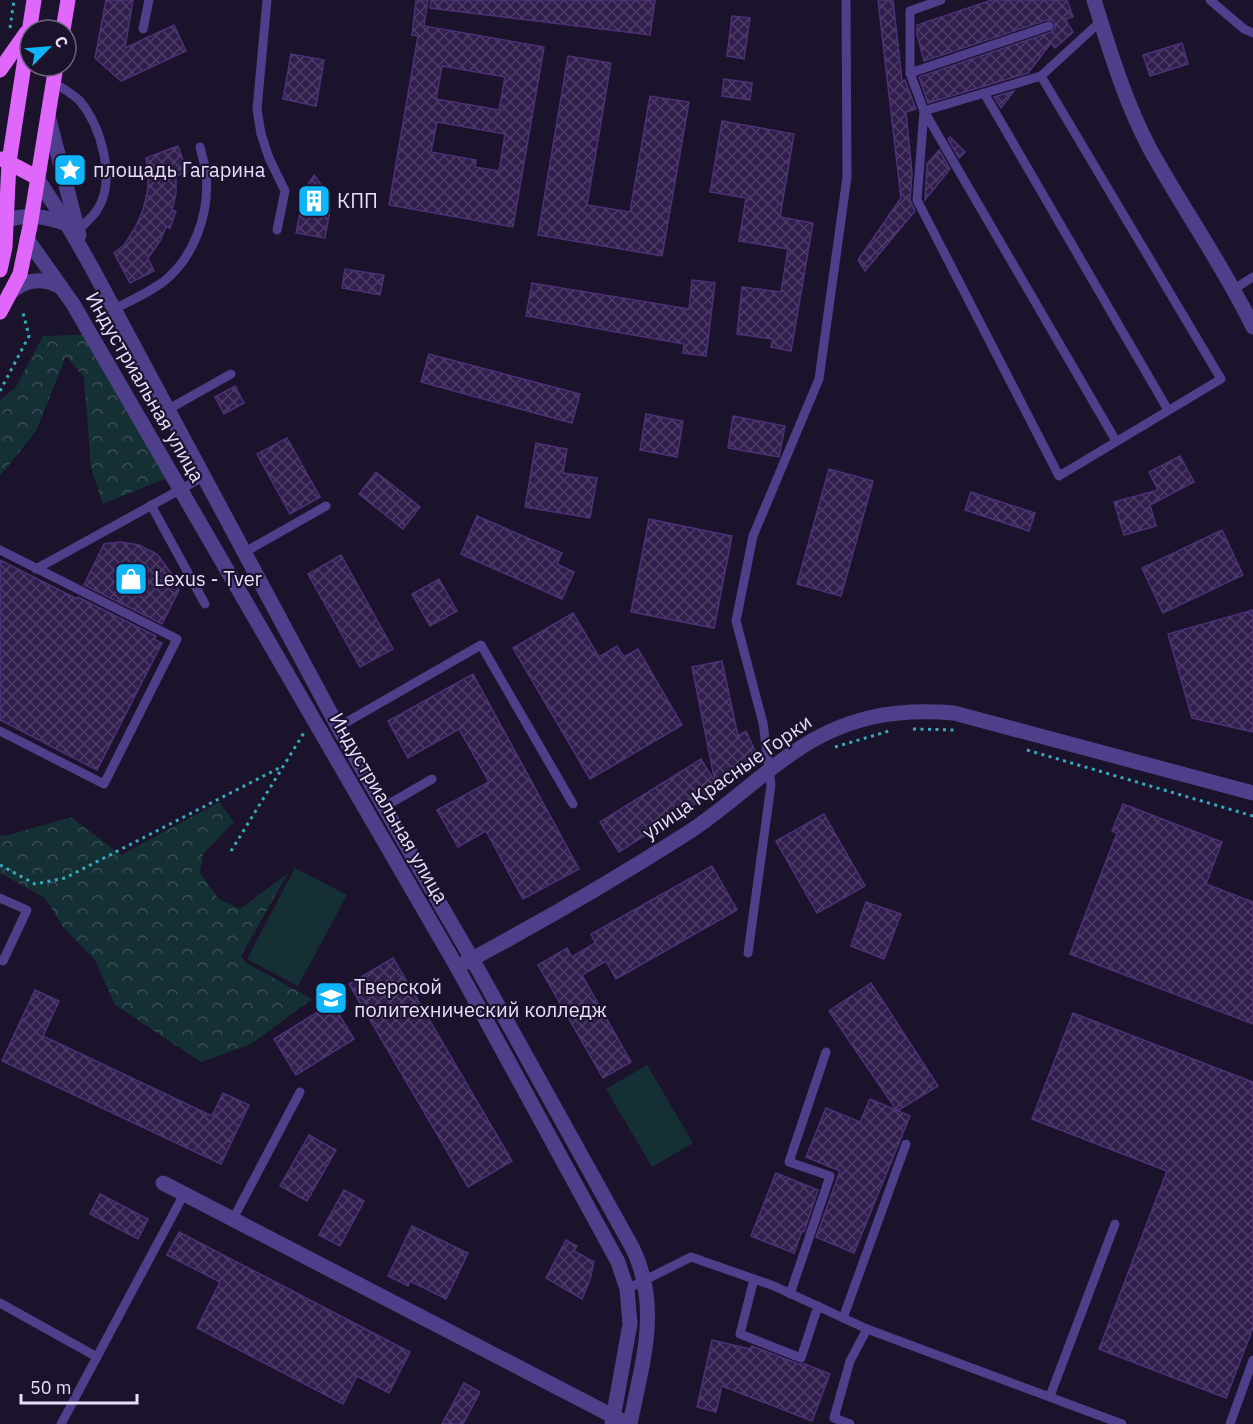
<svg xmlns="http://www.w3.org/2000/svg" width="1253" height="1424" viewBox="0 0 1253 1424" font-family="'IBM Plex Sans',sans-serif">
  <defs>
    <pattern id="park-crowns" width="20" height="18" patternUnits="userSpaceOnUse" patternTransform="scale(1.5)"><rect width="20" height="18" fill="#153035"/><path d="M2 6a3 3 0 1 1 6 0M12 15a3 3 0 1 1 6 0" fill="none" stroke="#374e53"/></pattern>
    <pattern id="building-cross-hatch" width="8" height="8" patternUnits="userSpaceOnUse" patternTransform="scale(1.5)"><rect width="8" height="8" fill="#301e4c"/><path d="M0 0l8 8M0 8l8-8" fill="none" stroke="#4e3e67"/></pattern>
  </defs>
  <rect width="100%" height="100%" fill="#1b122b"/>
  <!-- grass -->
  <g fill="#153035">
    <polygon points="295,868 347,895 298,986 247,959"/>
    <polygon points="647,1065 693,1143 652,1167 606,1089"/>
  </g>
  <!-- park -->
  <g fill="url(#park-crowns)">
    <polygon points="96,334 172,476 103,504 91,468 84,377 66,356 36,431 0,476 0,400 16,387 43,336"/>
    <polygon points="219,802 234,822 203,854 200,873 219,899 240,909 288,873 241,956 246,963 312,999 251,1044 201,1062 115,1005 95,960 64,928 45,898 0,873 0,836 9,835 71,817 121,855"/>
  </g>
  <!-- building -->
  <g fill="url(#building-cross-hatch)" stroke="#4c3177" stroke-width="1.5" fill-rule="evenodd">
    <polygon points="106,0 133,0 125,48 174,25 186,51 121,81 95,58"/>
    <path d="M416,0H428L424,26L544,47L513,227L389,205L418,36L412,35ZM442,66L505,77L499,110L436,99ZM437,122L505,134L499,171L475,167L476,160L431,152Z"/>
    <polygon points="431,0 655,0 650,35 430,8"/>
    <polygon points="878,0 893,0 902,81 905,80 916,109 906,112 912,173 910,200 915,211 865,271 858,260 901,198"/>
    <polygon points="992,0 1067,0 1073,17 1065,19 1073,32 1055,48 1051,43 1028,73 928,103 919,77 1051,32 1055,28 1054,21 1047,20 924,61 917,34 917,25"/>
    <polygon points="732,16 750,18 744,59 727,56"/>
    <polygon points="1182,43 1188,64 1150,76 1143,55"/>
    <polygon points="291,54 324,60 316,106 283,99"/>
    <polygon points="568,56 611,63 587,205 630,212 650,96 689,102 662,256 538,235"/>
    <polygon points="724,79 752,83 750,100 722,96"/>
    <polygon points="1014,91 1001,108 994,97"/>
    <polygon points="722,121 794,134 780,217 813,223 791,351 771,347 773,339 737,334 742,287 781,292 788,249 739,241 746,198 710,192"/>
    <polygon points="950,137 965,152 959,158 948,139"/>
    <polygon points="178,146 187,172 176,176 176,194 172,210 176,211 170,228 166,227 160,241 148,258 154,271 130,283 114,253 124,245 135,228 143,210 148,189 148,170 146,158"/>
    <polygon points="939,150 950,169 925,200 927,164"/>
    <polygon points="314,175 327,193 324,209 330,210 325,238 296,233 305,189"/>
    <polygon points="345,269 384,275 380,295 342,288"/>
    <polygon points="692,280 715,283 706,356 683,353 684,344 526,316 532,283 689,309"/>
    <polygon points="429,354 580,394 572,423 421,382"/>
    <polygon points="235,386 244,403 224,414 215,397"/>
    <polygon points="646,414 683,421 677,457 640,450"/>
    <polygon points="733,416 785,426 779,457 728,448"/>
    <polygon points="287,438 320,497 290,514 257,454"/>
    <polygon points="536,443 567,449 563,473 597,478 590,518 525,507"/>
    <polygon points="1180,456 1194,482 1150,505 1156,526 1124,535 1114,502 1158,490 1149,472"/>
    <polygon points="829,469 873,481 841,596 797,584"/>
    <polygon points="376,472 420,507 403,529 359,494"/>
    <polygon points="971,492 1035,513 1029,531 965,510"/>
    <polygon points="477,516 562,553 557,564 574,572 562,599 461,554"/>
    <polygon points="649,519 732,536 714,628 631,612"/>
    <polygon points="1222,530 1243,575 1163,613 1142,568"/>
    <polygon points="120,542 139,545 157,554 171,573 179,590 162,624 84,585 104,544"/>
    <polygon points="341,555 393,649 360,667 308,574"/>
    <polygon points="0,560 77,599 78,597 156,636 154,639 162,643 97,770 0,720"/>
    <polygon points="439,579 457,611 430,626 412,594"/>
    <polygon points="1253,610 1253,732 1192,718 1168,634"/>
    <polygon points="573,613 599,657 617,646 624,657 638,649 682,725 590,779 513,648"/>
    <polygon points="722,661 738,736 746,731 756,753 709,795 619,852 600,822 701,759 715,782 692,667"/>
    <polygon points="473,674 579,869 523,899 486,831 458,847 437,810 489,782 459,729 408,758 388,721"/>
    <polygon points="1123,804 1222,842 1206,884 1253,902 1253,1024 1070,954 1117,833 1112,831"/>
    <polygon points="824,814 865,886 817,913 776,841"/>
    <polygon points="712,866 737,910 616,979 606,961 582,975 631,1062 603,1078 538,965 567,948 572,957 595,943 591,934"/>
    <polygon points="866,902 901,914 884,959 851,946"/>
    <polygon points="393,958 512,1161 468,1187 349,984"/>
    <polygon points="871,983 938,1086 897,1111 829,1011"/>
    <polygon points="35,990 59,1001 43,1036 212,1116 223,1093 249,1105 221,1164 2,1061"/>
    <polygon points="332,1003 354,1039 296,1075 274,1039"/>
    <polygon points="1073,1013 1253,1082 1253,1328 1226,1398 1099,1349 1167,1171 1032,1119"/>
    <polygon points="870,1099 910,1116 854,1253 816,1237 840,1171 806,1157 826,1108 860,1122"/>
    <polygon points="309,1135 336,1150 307,1201 280,1186"/>
    <polygon points="776,1173 818,1190 804,1232 802,1231 794,1253 751,1236"/>
    <polygon points="344,1190 364,1201 340,1246 319,1235"/>
    <polygon points="100,1194 148,1219 138,1239 90,1214"/>
    <polygon points="412,1226 468,1253 446,1299 410,1281 408,1286 388,1276"/>
    <polygon points="179,1232 410,1352 389,1393 357,1376 343,1404 197,1328 220,1282 167,1255"/>
    <polygon points="566,1240 577,1246 574,1251 594,1262 590,1280 582,1299 546,1278"/>
    <polygon points="712,1340 750,1349 752,1346 799,1364 805,1364 830,1374 812,1421 722,1386 716,1412 697,1407"/>
    <polygon points="464,1383 480,1392 463,1424 442,1424"/>
  </g>
  <g fill="none" stroke-linecap="round" stroke-linejoin="round">
    <!-- path -->
    <g stroke="#34aabb" stroke-width="3" stroke-dasharray="3 4.5" stroke-linecap="butt">
      <polyline points="10,28 14,0"/>
      <polyline points="0,391 29,336 22,309"/>
      <polyline points="913,729 955,730"/>
      <polyline points="835,747 889,731"/>
      <polyline points="1027,750 1253,816"/>
      <polyline points="231,851 305,731"/>
      <polyline points="0,865 35,884 65,878 283,766"/>
    </g>
    <!-- service -->
    <g stroke="#4f3e89" stroke-width="9">
      <polyline points="267,0 257,109 261,134 269,158 285,191 277,230"/>
      <polyline points="941,0 910,11 910,73 924,111 917,200 1059,476 1221,379 1041,76"/>
      <polyline points="1210,0 1244,29 1253,33"/>
      <polyline points="1101,21 1041,76 924,111 1116,441"/>
      <polyline points="143,29 149,0"/>
      <polyline points="910,73 1049,26"/>
      <path d="M53,82C62,88 73,94 80,101C101,127 117,180 97,210C93,217 84,224 78,230"/>
      <polyline points="984,93 1168,410"/>
      <polyline points="1234,289 1253,277"/>
      <path d="M114,309C130,301 148,293 163,282C194,258 210,213 206,174C205,165 202,156 200,147"/>
      <polyline points="167,410 231,374"/>
      <polyline points="151,505 205,604"/>
      <polyline points="0,550 177,639 104,784 0,731"/>
      <polyline points="245,552 326,506"/>
      <polyline points="36,569 203,477"/>
      <polyline points="338,727 481,645 573,804"/>
      <polyline points="384,807 432,779"/>
      <polyline points="0,898 27,910 3,961 0,960"/>
      <polyline points="748,953 771,785 763,723 736,621 753,536 819,379 847,177 846,0"/>
      <polyline points="233,1219 300,1092"/>
      <polyline points="754,1279 740,1334 801,1358 818,1306"/>
      <polyline points="627,1289 691,1257 774,1286 867,1329 1122,1424"/>
      <polyline points="790,1294 830,1176 789,1162 826,1052"/>
      <polyline points="0,1303 97,1357"/>
      <polyline points="843,1318 906,1144"/>
      <polyline points="1050,1396 1115,1224"/>
      <polyline points="61,1424 184,1194"/>
      <polyline points="850,1424 834,1418 850,1361 867,1329"/>
      <polyline points="1230,1424 1253,1360"/>
    </g>
    <!-- minor -->
    <g stroke="#4f3e89" stroke-width="15">
      <path d="M1094,0C1110,51 1125,102 1150,149C1183,209 1223,265 1253,327"/>
      <path d="M457,967C536,925 614,880 689,832C726,808 758,776 794,752C845,717 894,708 954,713L1253,793"/>
      <polyline points="163,1183 628,1424"/>
    </g>
    <!-- tertiary -->
    <g stroke="#4f3e89" stroke-width="15">
      <polyline points="48,116 79,235"/>
      <path d="M36,177L67,224L92,268L338,727L480,973L633,1249C661,1308 642,1363 630,1424"/>
      <path d="M6,220C28,214 46,216 67,224"/>
      <polyline points="27,239 73,304 457,967 618,1262 627,1289 630,1324 612,1424"/>
      <path d="M9,294C25,279 42,277 61,287"/>
    </g>
    <!-- primary -->
    <g stroke="#e067fb" stroke-width="15">
      <polyline points="63,30 68,0"/>
      <polyline points="0,70 26,33"/>
      <polyline points="2,159 36,177"/>
      <polyline points="0,270 5,247 9,162 34,0"/>
      <polyline points="0,312 20,274 30,226 56,66"/>
    </g>
  </g>
  <!-- icons -->
  <defs>
    <g id="sight-square" transform="scale(1.725)"><rect x="-9" y="-9" width="18" height="18" rx="4" fill="#0eb5f9" stroke="#1b122b"/><path d="M0-6L1.8-2.2L6-1.7L2.9 1.2L3.7 5.4L0 3.3L-3.7 5.4L-2.9 1.2L-6-1.7L-1.8-2.2Z" fill="#fff"/></g>
    <g id="building-square" transform="scale(1.725)"><rect x="-9" y="-9" width="18" height="18" rx="4" fill="#0eb5f9" stroke="#1b122b"/><path d="M-4-6H4V6H1V3H-1V6H-4ZM-2.5-4.3h1.7v1.8h-1.7ZM.8-4.3h1.7v1.8H.8ZM-2.5-1h1.7V.8h-1.7ZM.8-1h1.7V.8H.8Z" fill="#fff"/></g>
    <g id="shop-square" transform="scale(1.725)"><rect x="-9" y="-9" width="18" height="18" rx="4" fill="#0eb5f9" stroke="#1b122b"/><path d="M-5-2.5h2.3a2.7 3.5 0 0 1 5.4 0H5L5.5 6h-11ZM-1.5-2.5h3a1.5 2.3 0 0 0-3 0Z" fill="#fff"/></g>
    <g id="university-square" transform="scale(1.725)"><rect x="-9" y="-9" width="18" height="18" rx="4" fill="#0eb5f9" stroke="#1b122b"/><path d="M0-5L7-2L0 1L-7-2ZM-4 1L0 2.5L4 1V4Q0 6-4 4Z" fill="#fff"/></g>
  </defs>
  <g fill-rule="evenodd">
    <use href="#sight-square" x="70" y="170"/>
    <use href="#building-square" x="314" y="201"/>
    <use href="#shop-square" x="131" y="579"/>
    <use href="#university-square" x="331" y="998"/>
  </g>
  <g text-anchor="middle" stroke-width="4.5" stroke-linejoin="round" paint-order="stroke">
    <!-- poi labels -->
    <g font-size="20" fill="#e7ddfe" stroke="#1b122b" text-anchor="start">
      <text x="93" y="177">площадь Гагарина</text>
      <text x="337" y="208">КПП</text>
      <text x="154" y="586">Lexus - Tver</text>
      <text x="354" y="994">Тверской<tspan x="354" dy="23">политехнический колледж</tspan></text>
    </g>
    <!-- street labels -->
    <g font-size="20" fill="#e7ddfe" stroke="#1b122b">
      <text transform="translate(145 387) rotate(60)" y="7">Индустриальная улица</text>
      <text transform="translate(727 777) rotate(-35)" y="7">улица Красные Горки</text>
      <text transform="translate(389 808) rotate(60)" y="7">Индустриальная улица</text>
    </g>
  </g>
  <!-- north arrow -->
  <g transform="translate(48 48) rotate(65)"><circle r="28" fill="#1b122b" stroke="#6d637f" stroke-width="1.5"/>
  <path d="M0-4.5L10 22L0 15L-10 22Z" fill="#0eb5f9"/>
  <text y="-9" font-size="16" font-weight="bold" text-anchor="middle" fill="#e7ddfe">С</text>
  </g>
  <!-- scale -->
  <path d="M21 1394v9h116v-9" fill="none" stroke="#e7ddfe" stroke-width="3"/>
  <text x="30" y="1394" font-size="18" fill="#e7ddfe" stroke="#1b122b" stroke-width="4.5" paint-order="stroke">50 m</text>
</svg>
